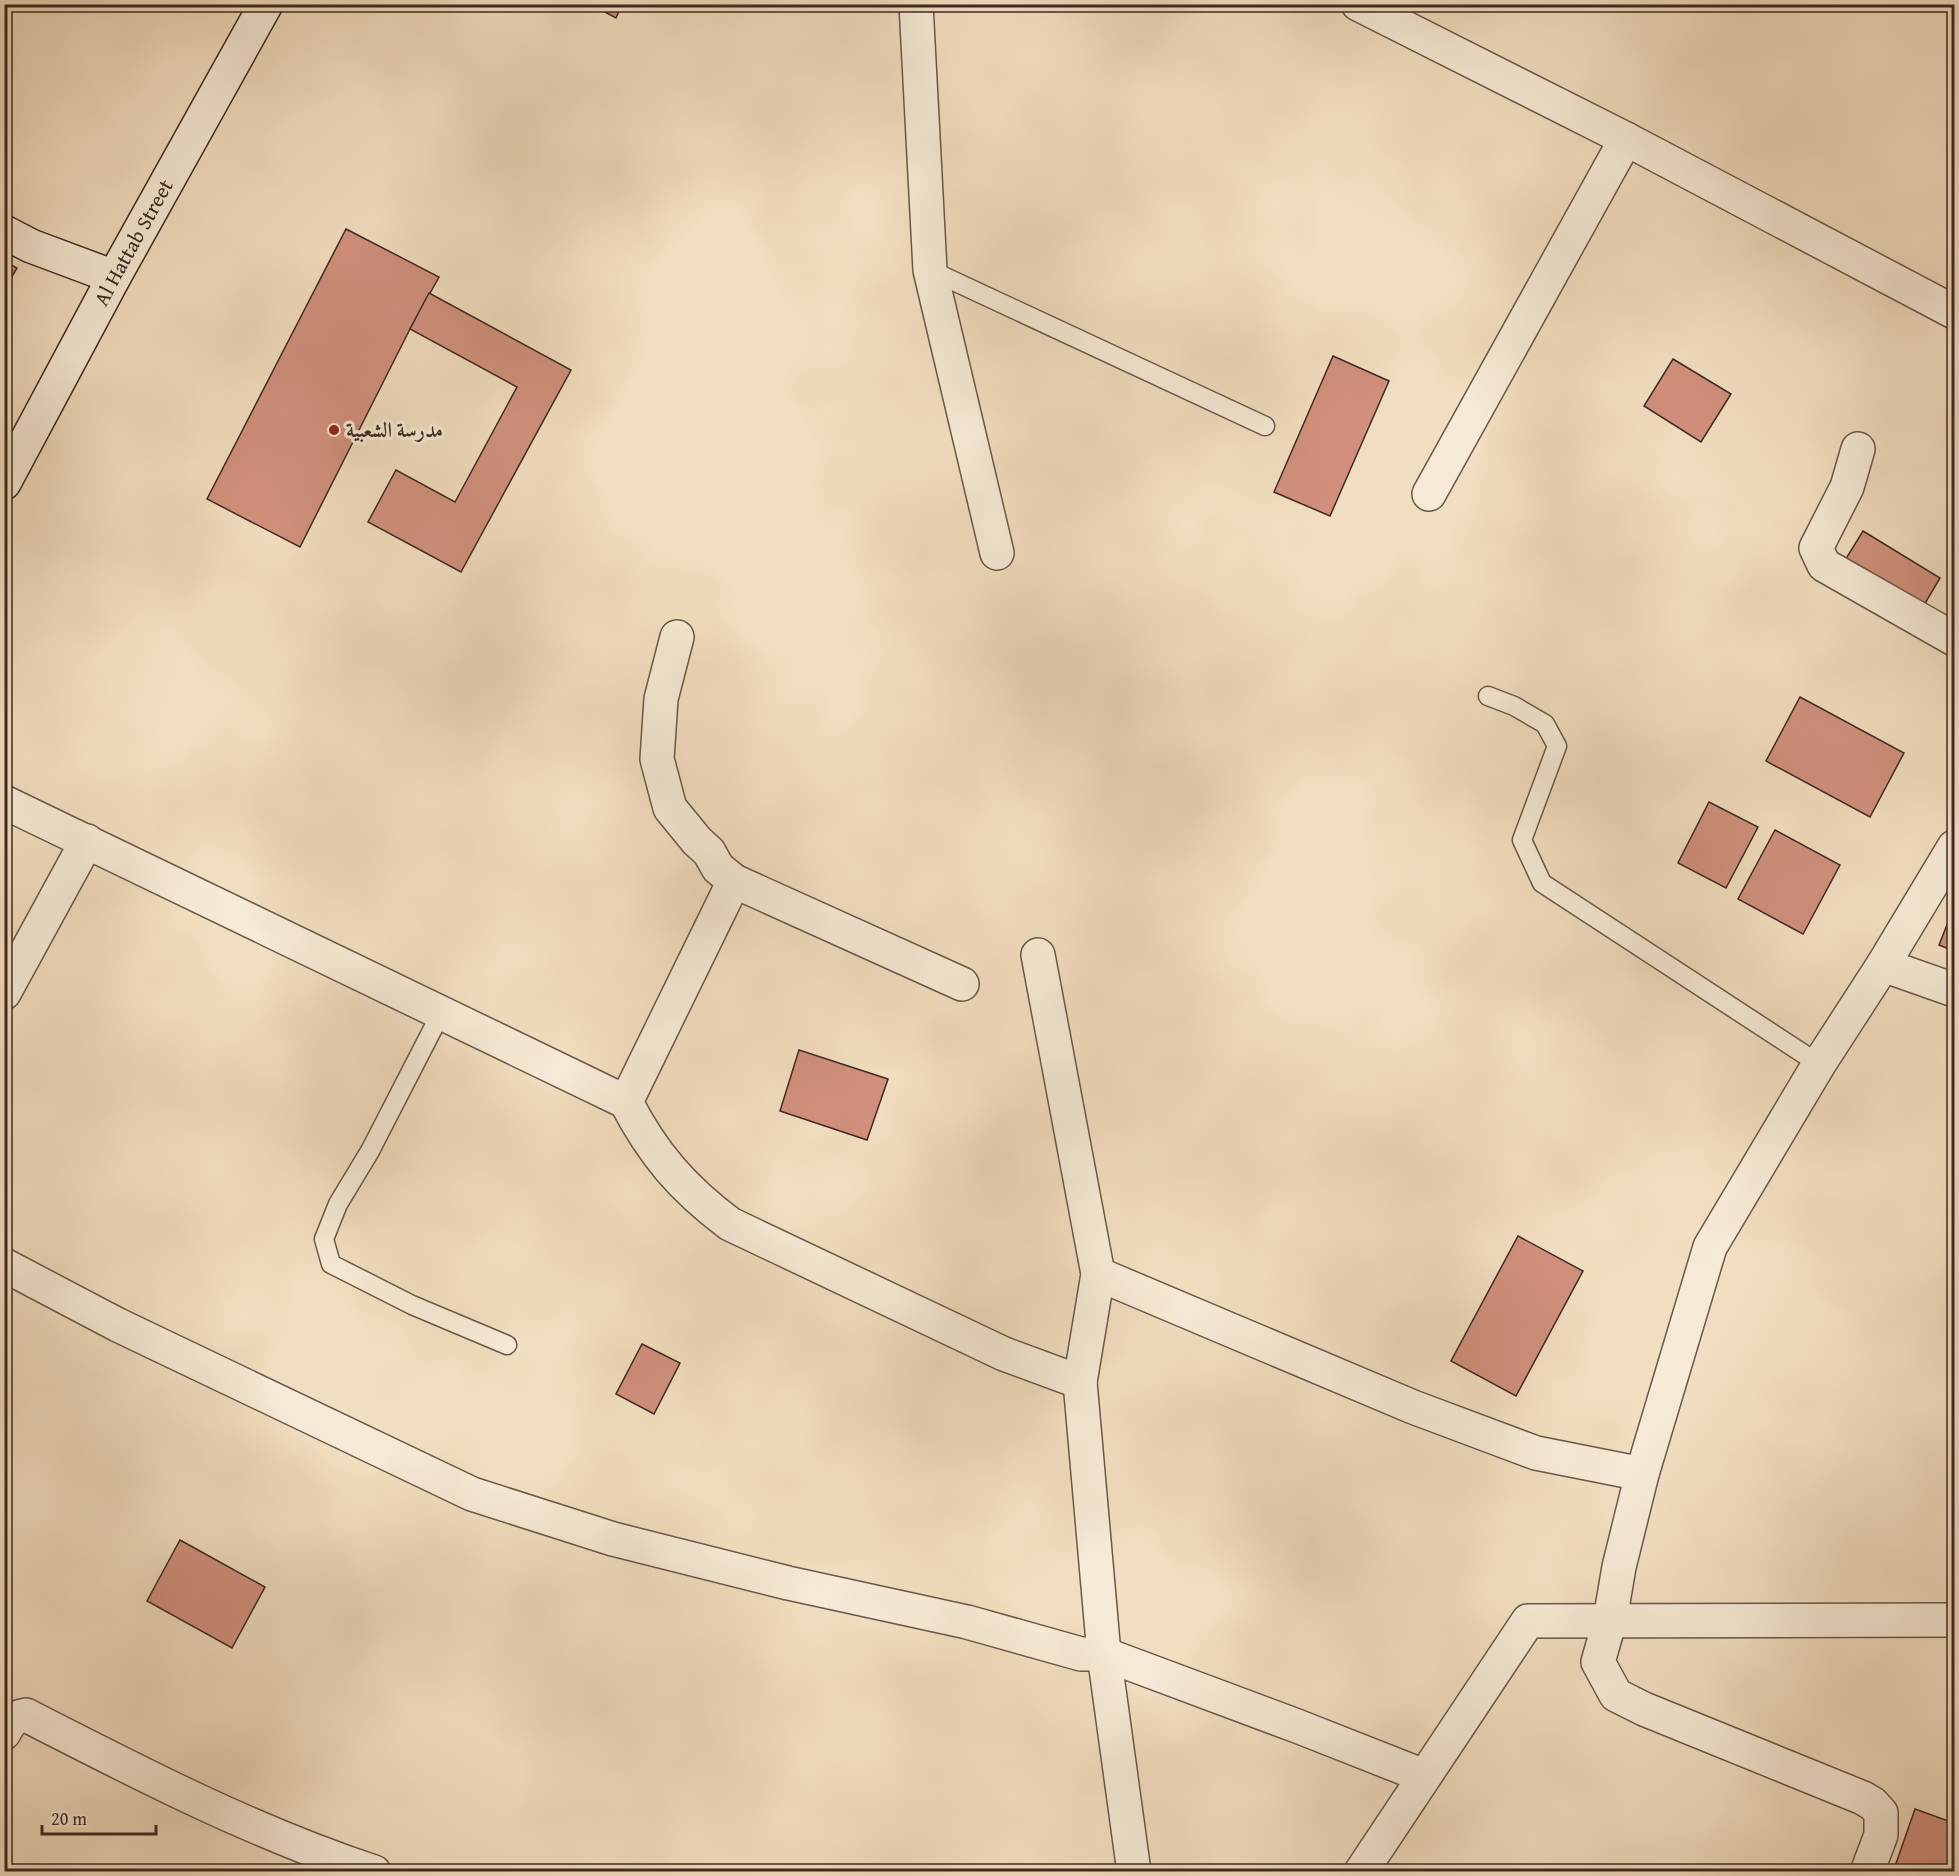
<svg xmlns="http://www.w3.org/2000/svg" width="1959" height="1876" viewBox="0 0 1959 1876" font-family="'Gentium Book Plus',Amiri,serif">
  <rect width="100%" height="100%" fill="#f1ddbf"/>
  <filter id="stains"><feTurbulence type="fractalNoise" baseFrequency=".00333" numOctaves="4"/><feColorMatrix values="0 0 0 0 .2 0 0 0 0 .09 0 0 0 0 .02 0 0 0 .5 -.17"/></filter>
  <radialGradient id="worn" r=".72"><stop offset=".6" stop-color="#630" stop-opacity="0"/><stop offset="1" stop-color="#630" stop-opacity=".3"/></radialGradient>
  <!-- building -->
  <g fill="#d1907d" stroke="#3e2a23" stroke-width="1.5">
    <polygon points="590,4 622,4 616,18"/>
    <polygon points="346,229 439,277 410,329 300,547 207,499"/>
    <polygon points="4,261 17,268 4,290"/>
    <polygon points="429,293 571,370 461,572 368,522 396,470 455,502 517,387 410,329"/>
    <polygon points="1333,356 1389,381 1330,516 1274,492"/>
    <polygon points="1673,359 1731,394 1701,442 1644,406"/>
    <polygon points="1863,531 1940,578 1920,612 1842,565"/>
    <polygon points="1800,697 1904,753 1870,817 1766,761"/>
    <polygon points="1709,802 1758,827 1726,888 1678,863"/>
    <polygon points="1775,830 1840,865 1803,934 1738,899"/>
    <polygon points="1954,907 1954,951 1939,945"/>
    <polygon points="799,1050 888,1079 867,1140 780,1111"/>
    <polygon points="1518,1236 1583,1271 1516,1396 1451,1361"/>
    <polygon points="642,1344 680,1363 654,1414 616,1394"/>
    <polygon points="180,1540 265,1587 232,1648 147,1601"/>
    <polygon points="1915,1809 1954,1823 1954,1872 1893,1872"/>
  </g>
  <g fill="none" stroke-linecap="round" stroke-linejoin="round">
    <!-- lane casing -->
    <g stroke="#6b574a" stroke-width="21">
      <g id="lane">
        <polyline points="930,270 1265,426"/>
        <polyline points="1488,696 1514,706 1545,724 1557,746 1522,840 1542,883 1819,1064"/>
        <polyline points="441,1013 370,1151 338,1204 324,1239 331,1264 412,1305 507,1345"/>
      </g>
    </g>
    <!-- street casing -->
    <g stroke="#6b574a" stroke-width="36">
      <g id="street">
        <polyline points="916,4 930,270 997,553"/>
        <polyline points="1358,4 1626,139 1954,312"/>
        <polyline points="1858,449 1847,487 1816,548 1824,565 1954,639"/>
        <polyline points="1429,494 1626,139"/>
        <polyline points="677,637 661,699 657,759 670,808 697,841 709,852 718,868 734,881 962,984"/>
        <path d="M4,802L626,1102C653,1154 682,1188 730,1224L1004,1354L1080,1382"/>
        <polyline points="1038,955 1098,1274 1080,1382 1104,1654 1134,1872"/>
        <polyline points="1883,965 1954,990"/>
        <polyline points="4,993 87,841"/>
        <polyline points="626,1102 734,881"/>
        <polyline points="4,1265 118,1325 472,1494 613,1539 788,1583 967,1622 1081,1654 1104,1654 1297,1726 1424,1776"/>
        <polyline points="1098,1274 1413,1407 1536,1453 1642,1474"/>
        <path d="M4,1733C10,1722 13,1717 26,1715C139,1773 253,1832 374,1872"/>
        <polyline points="1361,1872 1528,1621 1954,1620"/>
        <polyline points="1867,1872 1881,1835 1881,1813 1873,1804 1863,1798 1644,1709 1616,1695 1598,1662 1610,1620 1619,1567 1642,1474 1710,1247 1819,1064 1883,965 1954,847"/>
      </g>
    </g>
    <!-- secondary casing -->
    <g stroke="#3e2a23" stroke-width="36">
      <g id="secondary">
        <polyline points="4,232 31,246 114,277"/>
        <path id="s1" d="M4,483L114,277L266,4"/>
      </g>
    </g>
    <!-- lane -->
    <use href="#lane" stroke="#f6e9d5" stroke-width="18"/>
    <!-- street -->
    <use href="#street" stroke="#f6e9d5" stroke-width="33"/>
    <!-- secondary -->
    <use href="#secondary" stroke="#f6e9d5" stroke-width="33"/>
  </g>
  <!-- markers -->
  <circle fill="#8f2418" stroke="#f6e9d5" stroke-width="2" cx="334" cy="430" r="6"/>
  <g text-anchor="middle" stroke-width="6" stroke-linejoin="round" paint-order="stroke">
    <!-- street labels -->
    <g font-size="21" fill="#3e2a23" stroke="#f6e9d5">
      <text dy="7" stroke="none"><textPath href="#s1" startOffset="273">Al Hattab Street</textPath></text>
    </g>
    <!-- poi labels -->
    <g font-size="21" font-weight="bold" fill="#3e2a23" stroke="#f6e9d5" text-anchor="start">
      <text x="346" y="437">مدرسة الشعبية</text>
    </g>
  </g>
  <!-- margin -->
  <rect width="1959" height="1876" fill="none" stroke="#f1ddbf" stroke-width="24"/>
  <rect x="6" y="6" width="1947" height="1864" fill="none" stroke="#3e2a23" stroke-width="3"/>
  <rect x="12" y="12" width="1935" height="1852" fill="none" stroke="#3e2a23" stroke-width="1.5"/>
  <!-- scale -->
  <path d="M42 1825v9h114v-9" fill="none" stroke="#3e2a23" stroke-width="3"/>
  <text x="51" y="1825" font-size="18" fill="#3e2a23" stroke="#f6e9d5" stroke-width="4.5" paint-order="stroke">20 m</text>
  <rect width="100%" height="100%" filter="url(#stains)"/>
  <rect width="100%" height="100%" fill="url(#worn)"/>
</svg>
